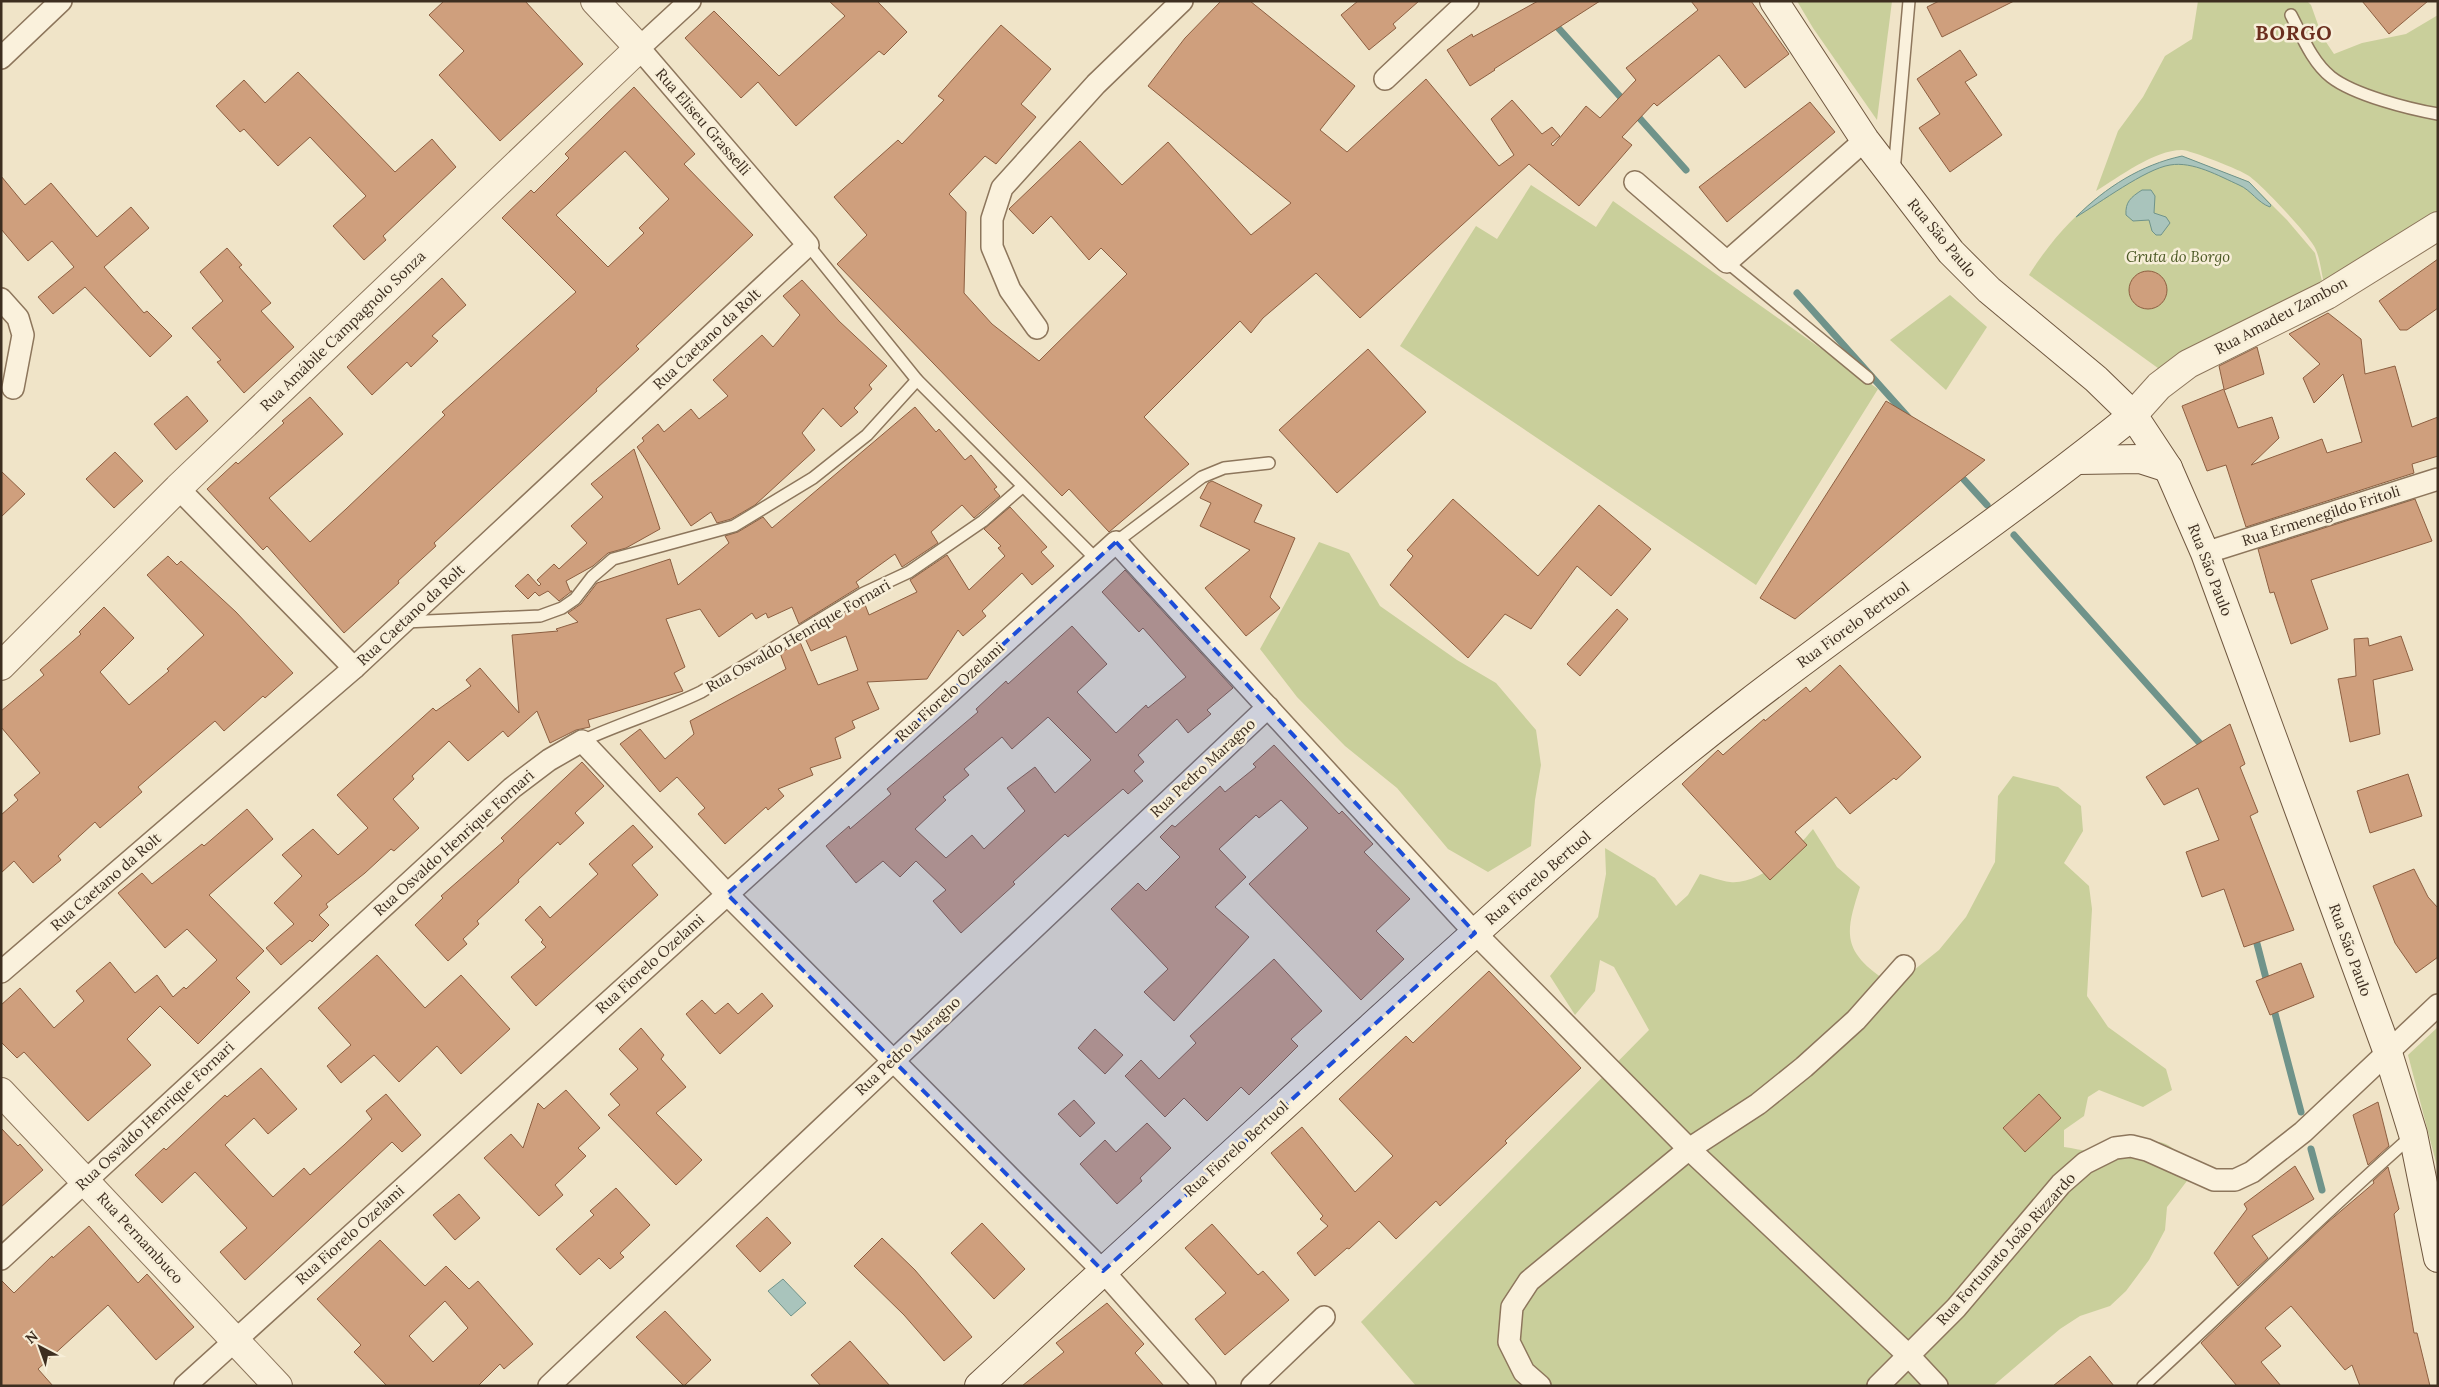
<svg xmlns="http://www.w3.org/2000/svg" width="2439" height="1387" viewBox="0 0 2439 1387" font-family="Lora,serif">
  <rect width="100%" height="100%" fill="#f0e4c8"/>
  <!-- green -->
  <g fill="#c9cf9b">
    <polygon points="1797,1 1892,1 1877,120 1813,28"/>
    <path d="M2198,1H2307L2311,5L2322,36L2334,54L2362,43L2406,34L2438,15V220L2324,283C2321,272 2320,256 2314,246C2306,232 2262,185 2249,176C2241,170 2190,150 2182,150C2154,150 2119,177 2096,191L2118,131L2143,97L2165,56L2192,39Z"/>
    <path d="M2182,156L2249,182L2287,220L2315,253L2324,289L2162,371L2029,275C2064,219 2116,171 2182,156Z"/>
    <polygon points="1531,185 1596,227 1613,201 1878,389 1756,585 1400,346 1476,226 1497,239"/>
    <polygon points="1950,295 1987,327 1946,390 1890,340"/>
    <polygon points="1319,542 1349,553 1380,606 1457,660 1496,683 1536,730 1541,765 1535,800 1531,846 1488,872 1448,849 1397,788 1345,746 1297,697 1260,649"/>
    <path d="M2013,776L2058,787L2081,806L2083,831L2064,863L2089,886L2092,909L2087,996L2108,1027L2166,1069L2172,1090L2143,1107L2099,1090L2088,1097L2084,1116L2064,1130V1147C2073,1148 2083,1151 2092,1151C2133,1151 2170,1117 2190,1177L2167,1207L2165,1230L2149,1260L2126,1291L2110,1306L2080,1316L2060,1329L1993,1386H1416L1361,1322L1649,1030L1614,967L1600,960L1595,991L1575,1015L1550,976L1598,917L1606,874L1605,848L1655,878L1676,906L1688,895L1700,874C1709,876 1720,881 1730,882C1761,885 1795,851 1813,829L1837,867L1860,887C1846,931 1841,949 1882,978L1909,974L1939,950L1966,917L1995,862L1998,796Z"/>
    <polygon points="2438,1027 2438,1170 2408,1055"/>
  </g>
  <!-- water -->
  <g fill="#a9c4bc" stroke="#6f938a">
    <path d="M2182,156L2249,182L2271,205L2270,207C2258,203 2251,190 2239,185C2219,176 2193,161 2170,165C2145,169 2100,203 2076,217C2106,187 2141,165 2182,156Z"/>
    <path d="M2142,190H2151L2155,196L2154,213L2166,217L2170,223L2161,235H2156L2152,231L2149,220L2133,221L2126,215C2125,202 2131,197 2142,190Z"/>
    <polygon points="783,1279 806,1303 791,1316 768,1291"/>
  </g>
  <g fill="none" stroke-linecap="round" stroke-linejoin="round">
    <!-- stream -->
    <g stroke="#6f938a" stroke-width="7">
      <polyline points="1552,21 1625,102"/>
      <polyline points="1634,112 1686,170"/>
      <polyline points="1797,293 1908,417"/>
      <polyline points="1957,472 1987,505"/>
      <polyline points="2014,535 2205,749"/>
      <polyline points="2255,936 2268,986"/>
      <polyline points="2273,1006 2301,1112"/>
      <polyline points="2311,1149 2322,1190"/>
    </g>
  </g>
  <!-- building -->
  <g fill="#cf9f7d" stroke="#8d5f41" fill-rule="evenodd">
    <polygon points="444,1 525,1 583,64 500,141 439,75 464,51 429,15"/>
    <polygon points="829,1 877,1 907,32 884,55 879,51 796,126 758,82 741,98 685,38 714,11 779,76 845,16"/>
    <polygon points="1221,1 1250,1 1355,86 1320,130 1347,152 1426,79 1499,166 1514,155 1491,119 1512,100 1542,134 1552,127 1560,136 1551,144 1553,146 1586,106 1600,118 1636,80 1626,68 1698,10 1691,1 1751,1 1789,54 1745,88 1719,55 1657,106 1654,103 1622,137 1632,145 1579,206 1529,164 1360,318 1316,273 1263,318 1251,333 1240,321 1144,417 1189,464 1109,532 1069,489 1062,496 837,264 867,235 834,197 898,140 902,144 944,100 938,96 1001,25 1051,69 1021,104 1036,117 996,164 985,156 949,194 966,212 964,293 992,324 1039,361 1127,274 1101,248 1089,260 1051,216 1033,234 1009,209 1080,141 1122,185 1168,142 1251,235 1291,203 1148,86 1185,38"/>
    <polygon points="1358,1 1419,1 1393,24 1396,28 1369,50 1341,15"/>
    <polygon points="1538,1 1600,1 1494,69 1495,70 1470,86 1447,50 1472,34 1473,37"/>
    <polygon points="1939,1 2014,1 1942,37 1927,7"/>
    <polygon points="2362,1 2428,1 2389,34"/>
    <polygon points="1960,50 1977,75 1965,82 2002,135 1950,172 1919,128 1940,114 1917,79"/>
    <polygon points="298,72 395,172 432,139 456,167 383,236 386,240 364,260 333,226 366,196 310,137 278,166 244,129 240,132 216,106 244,80 265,103"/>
    <path d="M634,87L695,154L684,164L753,235L636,346L639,349L596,389L597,391L434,543L436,546L398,581L399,583L344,633L267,546L263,550L207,489L236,462L238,464L284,423L282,421L310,397L343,434L269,498L310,542L346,509L445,415L442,412L576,292L502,218L531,190L534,193L569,158L565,154ZM625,151L669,199L639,228L644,233L608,267L556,215Z"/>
    <polygon points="1810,102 1835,132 1727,222 1699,187"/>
    <polygon points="1,176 25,205 51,183 97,237 131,207 149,228 104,267 144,313 147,311 172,336 150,357 85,287 53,314 38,297 74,267 52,241 28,261 1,229"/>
    <polygon points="227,248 242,265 239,267 271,303 261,311 294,347 244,393 217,362 221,360 192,328 223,301 200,272"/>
    <polygon points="2438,259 2438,308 2407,330 2400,330 2379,301"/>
    <circle cx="2148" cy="290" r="19"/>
    <polygon points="442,278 466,305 432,336 438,341 411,367 407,362 372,395 347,367"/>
    <polygon points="802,280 839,321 887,366 869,385 872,389 854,408 858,412 841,427 823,408 802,433 815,450 755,505 731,519 717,523 711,512 691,526 637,447 644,441 642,438 658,424 664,432 691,409 699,419 728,396 713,380 762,335 773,347 800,315 783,296"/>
    <polygon points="2328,313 2361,339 2365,374 2395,366 2412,427 2438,417 2438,456 2412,464 2414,473 2246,527 2226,465 2207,471 2182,406 2224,389 2219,366 2257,347 2264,374 2224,390 2238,428 2272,417 2279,438 2251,465 2322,439 2327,453 2362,442 2343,374 2314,403 2303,378 2320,364 2289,334"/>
    <polygon points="1368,349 1426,412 1337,493 1279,430"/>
    <polygon points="187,396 208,421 176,450 154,424"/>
    <polygon points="1886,401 1985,460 1795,619 1760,598"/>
    <polygon points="915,407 936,432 939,429 965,460 971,455 997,487 994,489 1000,496 974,518 962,505 931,532 938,543 902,567 895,554 856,582 859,587 799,624 792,607 768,618 766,613 756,619 752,613 719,637 700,609 666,619 685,667 674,673 683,691 588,720 590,727 576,730 550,743 537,711 508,737 503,731 468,761 449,741 412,776 414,779 393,799 419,828 394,851 391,849 365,873 326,904 328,907 319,915 329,925 312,942 310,940 281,965 266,948 294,924 274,903 302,876 282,855 313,829 338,855 368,828 337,795 433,708 436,711 471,686 466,680 480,668 519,713 512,635 558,631 556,629 578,622 568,613 581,604 597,583 670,559 678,585 729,543 725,536 738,532 763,517 772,528"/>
    <polygon points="634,449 660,529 626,548 608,553 593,566 566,581 570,591 572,591 559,601 548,591 539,596 535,592 528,599 515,586 528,574 539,586 541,584 537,580 554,564 559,569 587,543 571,526 603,497 591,484"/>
    <polygon points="115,452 143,481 114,508 86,479"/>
    <polygon points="1,471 25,494 1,517"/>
    <polygon points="1212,481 1262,505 1254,522 1295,538 1270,597 1280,608 1246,636 1205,588 1250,550 1200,526 1211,503 1200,498 1208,483"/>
    <polygon points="1453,499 1538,576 1599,505 1651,549 1611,596 1577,566 1531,629 1505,614 1468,658 1390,585 1413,556 1407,550"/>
    <polygon points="2415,499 2432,541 2311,580 2328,629 2291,644 2274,592 2270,593 2258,549"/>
    <polygon points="1010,507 1047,547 1041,552 1054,566 1032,585 1022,573 982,611 986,616 963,636 958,630 927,679 867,682 879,709 852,721 855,728 835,738 841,758 810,768 813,775 778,789 784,796 768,810 766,807 725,844 698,814 705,808 677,777 660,792 620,744 640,729 665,759 694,734 690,721 786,669 780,653 800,642 818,685 858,670 846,636 811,651 805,638 864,602 869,615 917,592 910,580 947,555 969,590 1005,556 998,548 1001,546 984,529"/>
    <polygon points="168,556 177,565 181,561 236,612 293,673 265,698 263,696 224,731 215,721 138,787 142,792 100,828 95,822 58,856 61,860 33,883 14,861 1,873 1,815 18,800 14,795 40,773 1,727 1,711 44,675 40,670 81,634 79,632 104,607 134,638 100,672 129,705 169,671 167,669 204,635 147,575"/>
    <path d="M1125,570L1233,688L1207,710L1211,714L1188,733L1177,719L1138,755L1144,762L1134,771L1143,781L1128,794L1123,789L1068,837L1065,834L1013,882L1015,884L961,933L933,901L946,890L916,861L900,877L883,861L856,883L826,846L849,826L850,829L891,794L887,789L978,712L976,709L1006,681L1008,684L1072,626L1107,664L1077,692L1116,733L1146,705L1148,708L1186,677L1143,628L1139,632L1102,592ZM1048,717L1091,760L1055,793L1035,767L1007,788L1025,811L984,849L972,835L946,858L915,829L946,800L943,797L969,775L964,769L1002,737L1012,749Z"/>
    <polygon points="1617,609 1628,619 1580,676 1567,664"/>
    <polygon points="2401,636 2413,670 2373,680 2380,734 2350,742 2338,679 2356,676 2354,639 2368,638 2369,646"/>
    <polygon points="1840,665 1921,757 1896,780 1894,778 1850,814 1836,797 1795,832 1807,845 1770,880 1682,784 1718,750 1723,755 1764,719 1765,721 1806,687 1810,692"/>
    <polygon points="2230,724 2245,764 2240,767 2258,812 2250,816 2294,930 2244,947 2224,889 2202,897 2186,852 2219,840 2198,788 2164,805 2146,777"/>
    <polygon points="1274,745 1339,814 1342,811 1373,844 1364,852 1410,899 1376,931 1404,959 1361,1000 1249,884 1308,828 1281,800 1259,818 1256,815 1219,849 1246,877 1215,907 1249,937 1174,1021 1144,992 1168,969 1111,909 1138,883 1146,891 1180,857 1160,837 1172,825 1175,827 1220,786 1225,792 1256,767 1253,764"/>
    <polygon points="582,762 604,786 575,813 584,823 560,845 558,842 518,880 519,882 477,921 479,924 463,939 467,944 448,961 415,925 443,898 441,896 504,841 501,838"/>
    <polygon points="2408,774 2422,816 2370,833 2357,791"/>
    <polygon points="247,809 273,839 209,895 264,951 236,978 250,992 198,1044 160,1006 127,1039 151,1065 88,1121 24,1052 17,1058 1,1042 1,1005 20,988 54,1028 84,1001 76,991 110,962 135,993 157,975 173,997 184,987 186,989 217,960 187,929 165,948 118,893 142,873 152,884 202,844 204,846"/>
    <polygon points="633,825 653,847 632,865 658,895 536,1006 511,977 546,947 541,942 543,940 525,920 540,906 550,918 598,874 589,864"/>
    <polygon points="2414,869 2428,897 2438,908 2438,957 2416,973 2395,943 2373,886"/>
    <polygon points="377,955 425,1008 461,975 510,1029 461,1074 437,1046 399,1082 374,1055 341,1083 327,1066 351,1045 318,1008"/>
    <polygon points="1274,959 1322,1011 1291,1039 1298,1046 1249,1095 1241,1087 1207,1121 1184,1098 1165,1117 1125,1076 1141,1060 1159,1079 1196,1043 1190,1036"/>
    <polygon points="2301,963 2314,997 2270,1015 2256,981"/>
    <polygon points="1489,971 1581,1068 1505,1141 1507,1143 1440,1206 1436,1201 1396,1239 1379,1221 1349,1249 1347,1248 1315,1276 1297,1253 1328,1226 1320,1219 1323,1216 1271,1153 1302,1127 1355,1192 1393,1156 1339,1099 1406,1036 1413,1043"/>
    <polygon points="762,993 773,1006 720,1054 686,1014 702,1000 715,1014 728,1003 738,1014"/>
    <polygon points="641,1028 664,1055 661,1059 686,1087 656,1113 702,1160 676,1185 608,1115 620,1105 610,1094 638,1069 619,1049"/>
    <polygon points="1095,1029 1123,1055 1105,1074 1078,1048"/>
    <polygon points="261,1068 297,1109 268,1134 254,1118 225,1145 273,1197 304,1168 310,1175 344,1145 372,1119 366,1111 386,1094 421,1135 402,1152 392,1142 245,1280 220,1252 247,1228 195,1172 162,1203 135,1175 164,1148 166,1150 225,1095 227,1097"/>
    <polygon points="566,1090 600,1128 578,1148 586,1156 555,1185 563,1195 539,1216 484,1158 511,1134 523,1148 538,1103 544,1109"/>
    <polygon points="2039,1094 2061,1118 2025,1152 2003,1128"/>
    <polygon points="1074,1100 1095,1123 1080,1137 1058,1114"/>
    <polygon points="2378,1102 2389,1146 2368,1165 2353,1115"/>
    <polygon points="1147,1123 1171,1148 1140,1178 1142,1181 1117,1204 1080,1164 1105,1140 1116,1152"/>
    <polygon points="1,1128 18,1146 20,1144 43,1170 1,1207"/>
    <polygon points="2295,1166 2314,1199 2252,1236 2268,1258 2238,1286 2214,1253 2247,1209 2244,1204"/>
    <polygon points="2388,1167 2399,1209 2394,1214 2414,1333 2417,1333 2430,1386 2360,1386 2352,1365 2345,1370 2291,1306 2265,1328 2281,1346 2261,1362 2281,1386 2237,1386 2201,1343 2328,1222 2374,1183 2373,1181"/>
    <polygon points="616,1188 650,1225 620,1253 624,1257 610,1269 599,1258 580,1275 556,1249 594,1215 590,1211"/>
    <polygon points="459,1194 480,1218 455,1240 433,1215"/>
    <polygon points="767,1217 791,1243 760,1272 736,1246"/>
    <polygon points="982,1223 1025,1269 994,1299 951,1253"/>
    <polygon points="1212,1224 1258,1275 1263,1271 1289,1300 1225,1355 1195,1319 1226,1293 1185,1248"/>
    <polygon points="89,1226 138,1283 147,1274 194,1327 156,1360 108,1305 38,1369 53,1386 1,1386 1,1280 14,1293 52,1256 53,1258"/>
    <polygon points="882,1238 915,1270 972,1337 944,1361 904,1315 854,1266"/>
    <path d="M380,1240L425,1286L446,1266L469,1289L478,1281L533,1344L504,1369L500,1364L478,1386H387L354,1352L361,1345L317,1299ZM445,1301L468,1328L433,1362L409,1336Z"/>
    <polygon points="1107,1303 1144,1344 1135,1353 1164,1386 1022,1386 1064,1352 1056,1343"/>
    <polygon points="665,1311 711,1360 684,1386 636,1337"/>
    <polygon points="850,1341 890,1386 821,1386 811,1375"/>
    <polygon points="2090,1356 2114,1386 2053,1386"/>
  </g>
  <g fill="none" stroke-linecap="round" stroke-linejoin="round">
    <!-- service casing -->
    <g stroke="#8d765c" stroke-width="14">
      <g id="service">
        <path d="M2291,15C2302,36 2312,62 2331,77C2354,95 2409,109 2438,114"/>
        <polyline points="1894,172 1909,1"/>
        <polyline points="808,245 917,380 1096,559"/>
        <polyline points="1727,262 1868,378"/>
        <polyline points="1116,542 1202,477 1224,468 1269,463"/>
        <polyline points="405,622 540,616 562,608 575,599 592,577 613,559 734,526 813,478 867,435 917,380"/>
        <path d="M582,741C621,723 662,711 701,692L864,593L909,572L983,521L1022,487"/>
        <path d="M2143,1386C2234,1303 2320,1216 2413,1135"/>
      </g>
    </g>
    <!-- minor casing -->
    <g stroke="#8d765c" stroke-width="24">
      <g id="minor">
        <polyline points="1,58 61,1"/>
        <polyline points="1385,79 1468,1"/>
        <polyline points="1635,182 1727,262 1865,140"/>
        <polyline points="1,299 18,318 23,335 13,388"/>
        <polyline points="1037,328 1010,290 992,247 992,219 1002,188 1096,84 1182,1"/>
        <polyline points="178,488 354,668"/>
        <polyline points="2205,553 2438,479"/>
        <polyline points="1,972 354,668 808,245 639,48 690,1"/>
        <polyline points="1,1259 512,788 549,760 582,741 727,894 1103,1271 1205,1386"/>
        <polyline points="185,1386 1116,542 1475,933 1689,1149 1908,1355 1937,1386"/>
        <polyline points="549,1386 1268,707"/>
        <polyline points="1252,1386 1324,1317"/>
        <polyline points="1540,1386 1524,1372 1509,1342 1512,1307 1529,1281 1689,1149 1758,1104 1804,1067 1856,1020 1904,966"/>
        <polyline points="1878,1386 1956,1308 2061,1184 2085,1163 2115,1148 2131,1146 2147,1150 2214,1180 2235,1180 2252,1172 2303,1132 2438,1005"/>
      </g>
    </g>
    <!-- tertiary casing -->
    <g stroke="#8d765c" stroke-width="30">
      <g id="tertiary">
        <polyline points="2133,415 2159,386 2188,364 2327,295 2438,226"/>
        <polyline points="1,666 178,488 639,48 595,1"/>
        <polyline points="1,1092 278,1386"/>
      </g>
    </g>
    <!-- secondary casing -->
    <g stroke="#6f573f" stroke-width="30">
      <g id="secondary">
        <polyline points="1774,1 1865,140 1951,252 1989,290 2096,379 2133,415 2168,468 2205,553 2388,1053 2413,1134 2438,1258"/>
        <polyline points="2078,460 2140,459 2168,468"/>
        <path d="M979,1386C1109,1265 1240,1146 1371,1027C1492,917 1614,806 1744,706C1872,607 2007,517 2133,415"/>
      </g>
    </g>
    <!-- service -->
    <use href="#service" stroke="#faf1dc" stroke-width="11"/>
    <!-- minor -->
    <use href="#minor" stroke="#faf1dc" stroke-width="21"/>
    <!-- tertiary -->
    <use href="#tertiary" stroke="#faf1dc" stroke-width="28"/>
    <!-- secondary -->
    <use href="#secondary" stroke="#faf1dc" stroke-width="28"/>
  </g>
  <!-- marked area -->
  <path fill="#1d4ed8" fill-opacity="0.2" stroke="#1d4ed8" stroke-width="4" stroke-dasharray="10 6" stroke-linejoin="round" d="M1116,542L1475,933L1103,1271L727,894Z"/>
  <g text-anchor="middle" stroke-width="5" stroke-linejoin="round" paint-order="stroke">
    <!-- street labels -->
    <g font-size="15" fill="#3d2e20" stroke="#f7eed8">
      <text transform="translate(703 122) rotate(49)" y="5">Rua Eliseu Grasselli</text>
      <text transform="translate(1942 238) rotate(50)" y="5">Rua São Paulo</text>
      <text transform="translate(2281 316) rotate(-28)" y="5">Rua Amadeu Zambon</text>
      <text transform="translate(343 331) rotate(-44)" y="5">Rua Amábile Campagnolo Sonza</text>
      <text transform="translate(707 339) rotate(-43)" y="5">Rua Caetano da Rolt</text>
      <text transform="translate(2321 516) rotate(-18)" y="5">Rua Ermenegildo Fritoli</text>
      <text transform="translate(2210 570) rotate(69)" y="5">Rua São Paulo</text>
      <text transform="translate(411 615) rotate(-43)" y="5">Rua Caetano da Rolt</text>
      <text transform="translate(1853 625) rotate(-36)" y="5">Rua Fiorelo Bertuol</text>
      <text transform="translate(798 636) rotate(-30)" y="5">Rua Osvaldo Henrique Fornari</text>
      <text transform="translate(950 692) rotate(-42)" y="5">Rua Fiorelo Ozelami</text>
      <text transform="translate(1203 768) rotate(-43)" y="5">Rua Pedro Maragno</text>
      <text transform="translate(454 843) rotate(-42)" y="5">Rua Osvaldo Henrique Fornari</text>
      <text transform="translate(1538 878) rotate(-41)" y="5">Rua Fiorelo Bertuol</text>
      <text transform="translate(106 882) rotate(-41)" y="5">Rua Caetano da Rolt</text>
      <text transform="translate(2350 950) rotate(70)" y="5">Rua São Paulo</text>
      <text transform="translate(650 964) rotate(-42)" y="5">Rua Fiorelo Ozelami</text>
      <text transform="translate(908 1046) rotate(-43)" y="5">Rua Pedro Maragno</text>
      <text transform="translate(155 1116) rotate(-43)" y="5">Rua Osvaldo Henrique Fornari</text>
      <text transform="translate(1236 1149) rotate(-42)" y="5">Rua Fiorelo Bertuol</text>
      <text transform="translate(350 1235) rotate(-42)" y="5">Rua Fiorelo Ozelami</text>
      <text transform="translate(140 1238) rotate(47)" y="5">Rua Pernambuco</text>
      <text transform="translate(2006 1249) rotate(-48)" y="5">Rua Fortunato João Rizzardo</text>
    </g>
    <!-- park labels -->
    <g font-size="15" font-style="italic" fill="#4d5a26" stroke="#f7eed8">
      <text x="2178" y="262">Gruta do Borgo</text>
    </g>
    <!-- district labels -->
    <g font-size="20" font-weight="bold" letter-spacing="1" fill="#6b2e1e" stroke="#f7eed8">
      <text x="2294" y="40">BORGO</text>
    </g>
  </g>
  <!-- border -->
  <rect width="2439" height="1387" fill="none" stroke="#3d2e20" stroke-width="5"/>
  <!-- north arrow -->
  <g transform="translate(40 1347) rotate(319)" stroke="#f7eed8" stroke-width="4" paint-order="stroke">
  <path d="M0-4L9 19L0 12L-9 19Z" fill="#3d2e20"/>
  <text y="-8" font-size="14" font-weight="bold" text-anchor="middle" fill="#3d2e20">N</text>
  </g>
</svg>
